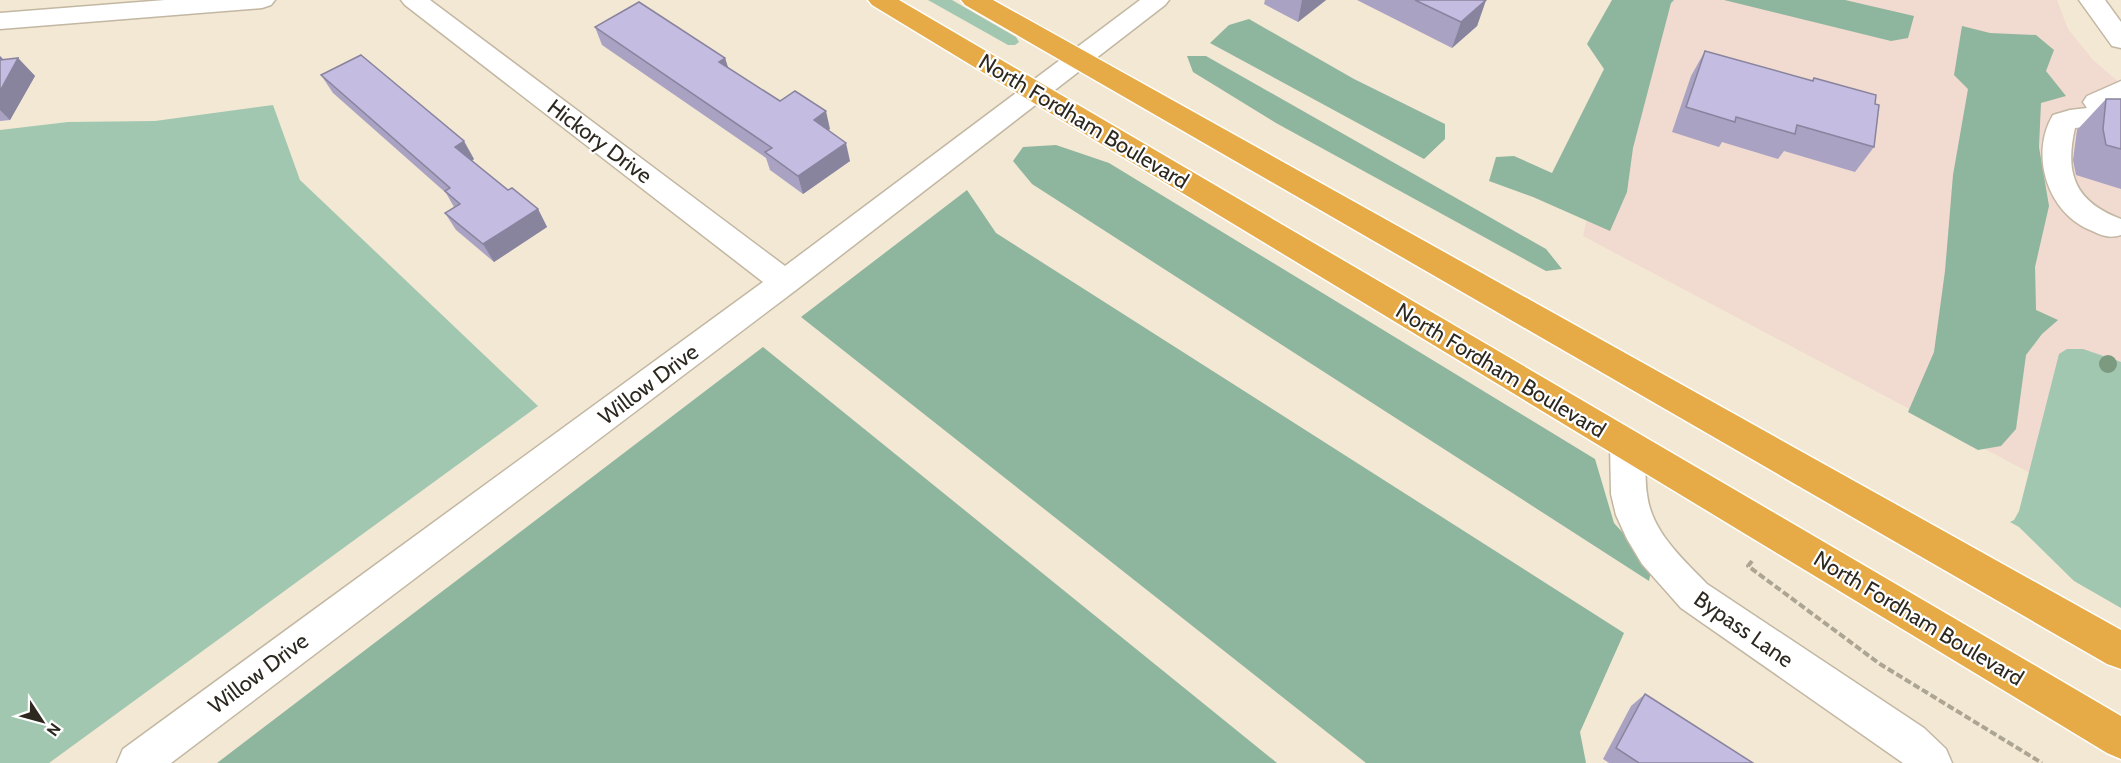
<svg xmlns="http://www.w3.org/2000/svg" width="2121" height="763" viewBox="0 0 2121 763" font-family="Cabin,sans-serif">
  <rect width="100%" height="100%" fill="#f3e8d3"/>
  <!-- commercial -->
  <polygon fill="#f1dacf" points="1638,0 2057,0 2068,29 2093,60 2121,84 2121,521 1583,236"/>
  <!-- green -->
  <g fill="#a1c7b0">
    <polygon points="928,0 952,0 1016,37 1019,42 1015,45 1008,45"/>
    <polygon points="273,105 300,180 538,406 49,763 0,763 0,130 68,122 155,121"/>
    <polygon points="2067,349 2083,349 2121,362 2121,608 2074,581 2019,527 2010,522 2014,520 2019,511 2059,354"/>
  </g>
  <!-- forest -->
  <g fill="#8eb59e">
    <polygon points="1612,0 1674,0 1671,3 1633,148 1627,192 1610,231 1533,197 1489,181 1496,157 1514,156 1552,173 1604,69 1587,44"/>
    <polygon points="1724,0 1845,0 1914,16 1908,38 1891,41"/>
    <polygon points="1249,19 1354,79 1445,124 1445,139 1424,159 1210,43 1229,25"/>
    <polygon points="1962,26 1990,33 2036,35 2054,50 2046,71 2066,96 2041,103 2039,147 2049,206 2035,267 2036,310 2058,320 2042,334 2026,355 2016,429 2001,446 1978,450 1908,412 1934,352 1945,271 1953,175 1968,89 1954,75"/>
    <polygon points="1187,56 1206,56 1546,249 1562,269 1546,271 1276,123 1193,72"/>
    <polygon points="1056,145 1109,163 1595,459 1614,523 1652,565 1649,581 1032,184 1013,161 1023,147"/>
    <polygon points="967,190 996,233 1624,633 1580,732 1586,763 1366,763 801,317"/>
    <polygon points="763,347 1277,763 217,763"/>
  </g>
  <g fill="none" stroke-linecap="round" stroke-linejoin="round">
    <!-- minor casing -->
    <g stroke="#c2b7a2" stroke-width="3">
      <g id="minor">
        <polygon points="165,0 275,0 271,5 262,8 0,29 0,13"/>
        <polygon points="401,0 430,0 785,266 1140,0 1169,0 1165,5 796,290 171,763 117,763 123,749 763,282 405,5"/>
        <polygon points="2079,0 2105,0 2121,22 2121,48 2112,46"/>
        <path d="M2121,81V101L2100,110L2121,116V135C2106,131 2091,125 2075,128C2064,175 2076,202 2121,219V235C2109,239 2101,235 2090,230C2048,213 2029,155 2053,115L2070,110L2087,108L2083,102L2087,96Z"/>
        <path d="M1627,431L1639,435C1648,453 1644,474 1647,494C1651,531 1682,558 1707,584L1924,728L1946,749L1952,763H1903L1681,608L1642,564L1627,539L1616,515L1611,494L1610,445L1615,435Z"/>
      </g>
    </g>
    <!-- highway casing -->
    <g stroke="#fff" stroke-width="3">
      <g id="highway">
        <polygon points="868,0 899,0 2121,716 2121,759 2107,753 872,5"/>
        <polygon points="961,0 993,0 2121,630 2121,669 2107,664 965,5"/>
      </g>
    </g>
    <!-- path -->
    <polyline stroke="#ada594" stroke-width="4" stroke-dasharray="7 3" stroke-linecap="butt" points="1752,561 1748,566 1880,664 2042,763"/>
    <!-- minor -->
    <use href="#minor" fill="#fff" fill-rule="evenodd"/>
    <!-- highway -->
    <use href="#highway" fill="#e6ab46" fill-rule="evenodd"/>
  </g>
  <!-- trees -->
  <circle fill="#7c9a80" cx="2108" cy="364" r="9"/>
  <!-- wall -->
  <g fill="#a9a2c2">
    <polygon points="1265,0 1326,0 1298,22 1264,4"/>
    <polygon points="1357,0 1486,0 1477,26 1452,48"/>
    <polygon points="595,27 725,58 728,69 780,101 830,129 828,130 850,161 803,194 770,170 766,158 602,45"/>
    <polygon points="1705,51 1811,81 1814,78 1875,104 1874,147 1855,172 1784,151 1778,159 1722,142 1719,147 1672,132 1691,76"/>
    <polygon points="0,56 4,60 18,58 35,76 10,120 0,121"/>
    <polygon points="321,75 474,159 472,161 508,190 538,209 547,227 494,262 456,230 445,213 454,207 446,193 333,93"/>
    <polygon points="2106,99 2121,99 2121,189 2076,175 2073,160 2077,130"/>
    <polygon points="1645,694 1753,763 1609,763 1603,759 1631,706"/>
  </g>
  <!-- shaded-wall -->
  <g fill="#89849e">
    <polygon points="1302,0 1326,0 1298,22"/>
    <polygon points="1486,0 1477,26 1452,48 1461,22"/>
    <polygon points="0,56 12,69 18,58 35,76 10,120 0,110"/>
    <polygon points="725,58 731,76 719,62"/>
    <polygon points="826,111 830,129 818,138 814,120"/>
    <polygon points="464,141 474,159 465,165 455,147"/>
    <polygon points="846,143 850,161 803,194 798,176"/>
    <polygon points="538,209 547,227 494,262 483,244"/>
  </g>
  <!-- building -->
  <g fill="#c4bce1" stroke="#89849e" stroke-width="1.5">
    <polygon points="1415,0 1486,0 1461,22"/>
    <polygon points="639,2 725,58 719,62 780,101 795,91 826,111 814,120 846,143 798,176 765,152 772,148 595,27"/>
    <polygon points="1705,51 1813,81 1814,78 1876,95 1875,104 1879,105 1874,147 1797,125 1795,134 1736,117 1735,122 1686,107"/>
    <polygon points="361,55 464,141 455,147 508,190 512,188 538,209 483,244 445,213 460,204 445,191 450,188 321,75"/>
    <polygon points="18,58 0,91 0,60"/>
    <polygon points="2106,99 2121,99 2121,149 2106,145 2103,129"/>
    <polygon points="1645,694 1753,763 1639,763 1616,748"/>
  </g>
  <g text-anchor="middle" stroke-width="4.5" stroke-linejoin="round" paint-order="stroke">
    <!-- street labels -->
    <g font-size="22" fill="#2d2921" stroke="#fff">
      <text transform="translate(1084 121) rotate(31)" y="8">North Fordham Boulevard</text>
      <text transform="translate(600 141) rotate(37)" y="8">Hickory Drive</text>
      <text transform="translate(1501 370) rotate(31)" y="8">North Fordham Boulevard</text>
      <text transform="translate(648 384) rotate(-37)" y="8">Willow Drive</text>
      <text transform="translate(1919 618) rotate(31)" y="8">North Fordham Boulevard</text>
      <text transform="translate(1744 629) rotate(35)" y="8">Bypass Lane</text>
      <text transform="translate(258 673) rotate(-37)" y="8">Willow Drive</text>
    </g>
  </g>
  <!-- north arrow -->
  <g transform="translate(42 721) rotate(126)" stroke="#ffffff" stroke-width="4.5" paint-order="stroke">
  <path d="M0-4.5L10 22L0 15L-10 22Z" fill="#2d2921"/>
  <text y="-9" font-size="16" font-weight="bold" text-anchor="middle" fill="#2d2921">N</text>
  </g>
</svg>
